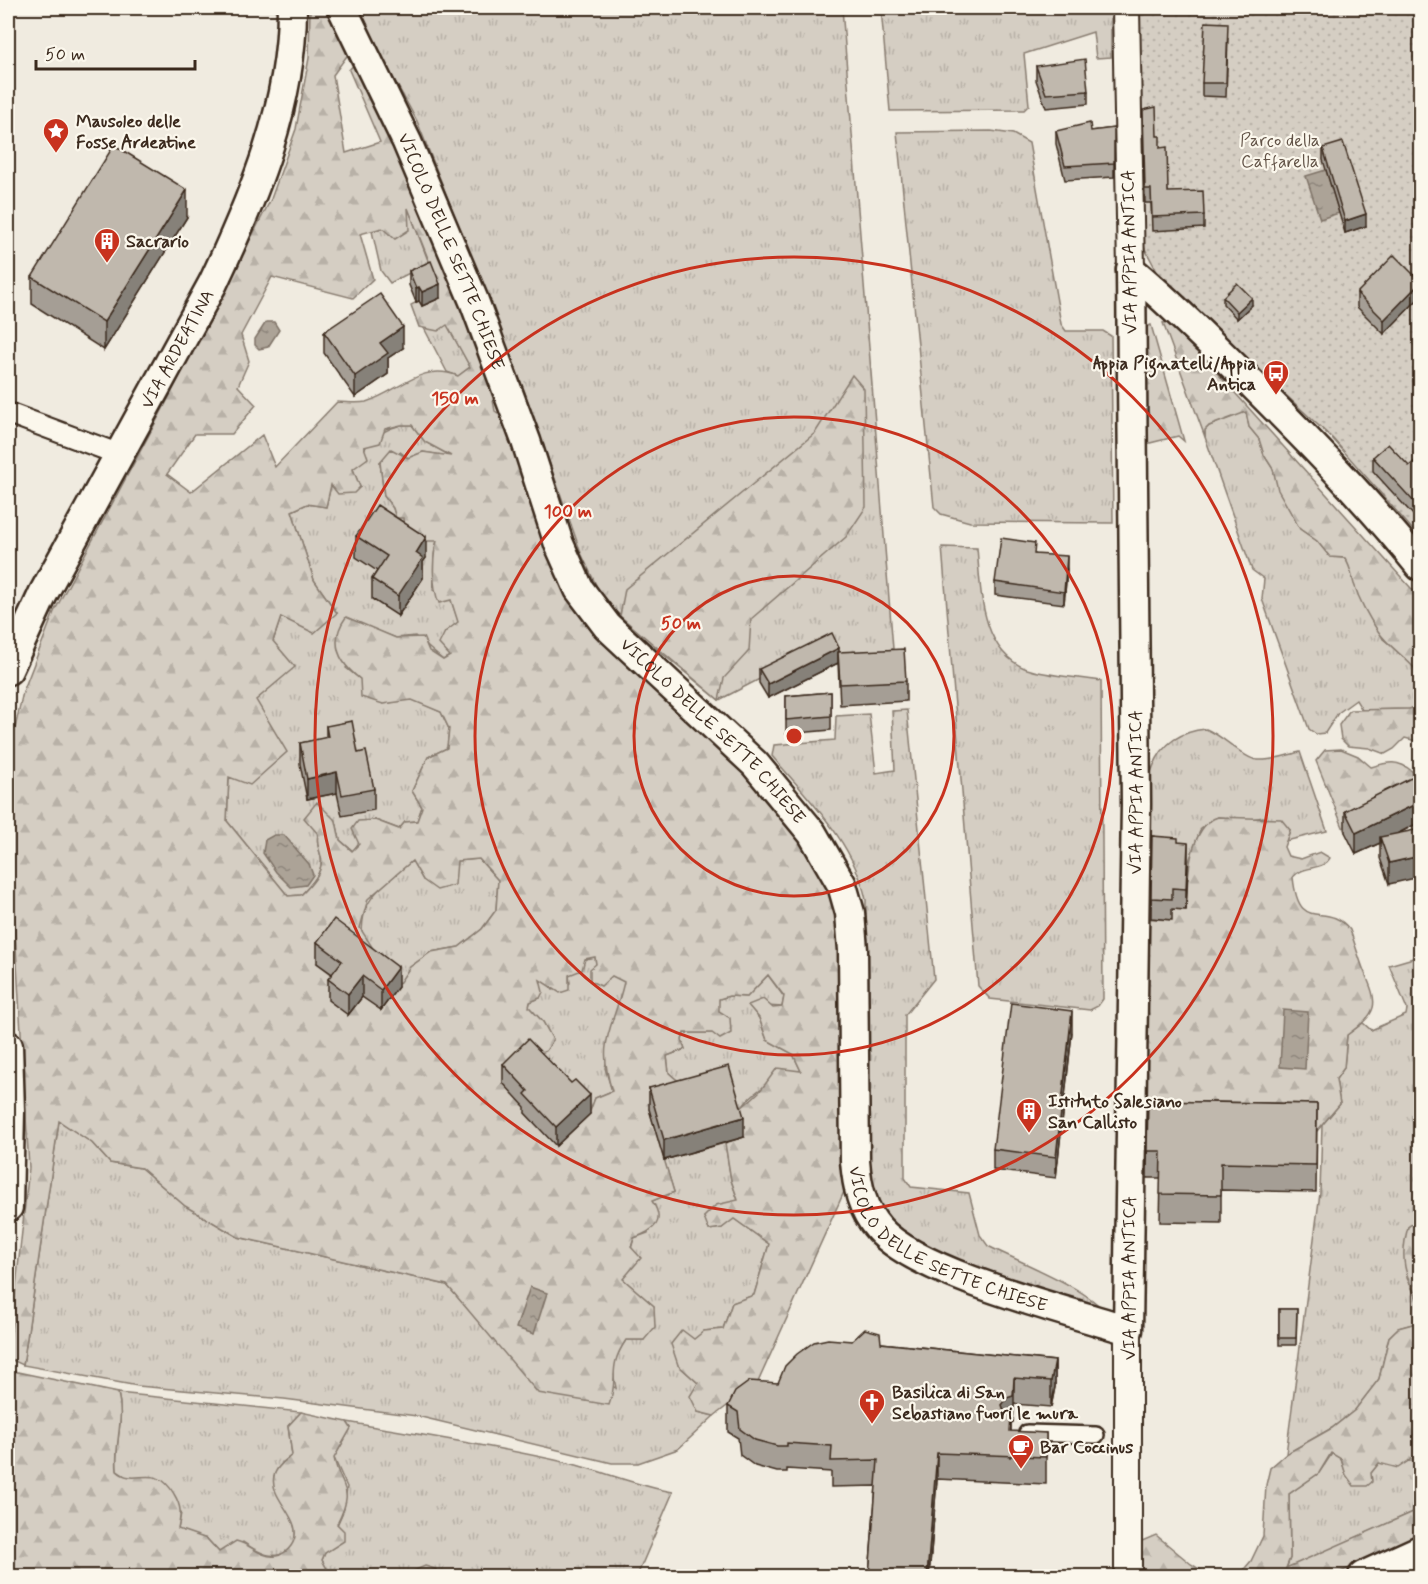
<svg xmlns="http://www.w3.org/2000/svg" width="1428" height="1584" viewBox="0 0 1428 1584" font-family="Mynerve,sans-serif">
  <defs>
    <pattern id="grass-tufts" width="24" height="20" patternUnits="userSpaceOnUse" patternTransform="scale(1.5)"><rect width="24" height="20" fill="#d5cec3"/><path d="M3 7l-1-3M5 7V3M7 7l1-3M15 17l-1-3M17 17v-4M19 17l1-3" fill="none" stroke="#b8b1a7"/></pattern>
    <pattern id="forest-firs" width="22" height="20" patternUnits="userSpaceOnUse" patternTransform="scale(1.5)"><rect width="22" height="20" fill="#d5cec3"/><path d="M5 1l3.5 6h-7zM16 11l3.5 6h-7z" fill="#b8b1a7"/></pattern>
    <pattern id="park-dots" width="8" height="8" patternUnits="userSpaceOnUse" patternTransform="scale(1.5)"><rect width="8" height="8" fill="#d5cec3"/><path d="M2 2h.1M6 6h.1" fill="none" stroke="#b8b1a7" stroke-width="1.8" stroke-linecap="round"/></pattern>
    <pattern id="water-ripples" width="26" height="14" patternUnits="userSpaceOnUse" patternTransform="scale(1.5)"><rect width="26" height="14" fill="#aca397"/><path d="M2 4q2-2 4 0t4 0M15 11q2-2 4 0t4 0" fill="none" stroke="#8d857b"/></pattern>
  </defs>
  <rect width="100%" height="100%" fill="#f0ebe0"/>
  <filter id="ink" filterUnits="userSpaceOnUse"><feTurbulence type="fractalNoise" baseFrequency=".0167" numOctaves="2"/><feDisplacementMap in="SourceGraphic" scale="12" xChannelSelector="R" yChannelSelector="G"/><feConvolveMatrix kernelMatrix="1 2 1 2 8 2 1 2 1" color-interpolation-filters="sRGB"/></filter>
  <g filter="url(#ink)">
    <!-- grass -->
    <g fill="url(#grass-tufts)" stroke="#887c70" stroke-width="1.5">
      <polygon points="355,8 842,8 893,649 843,658 833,641 719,700 648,642 606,602 597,587 581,553 524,390 417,121"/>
      <polygon points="881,8 1111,8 1111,57 1096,58 1093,32 1024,54 1029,105 1024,110 890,111"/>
      <polygon points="991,131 1013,134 1029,143 1061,324 1066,331 1103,331 1111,336 1113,523 970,522 941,514 934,507 897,132"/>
      <polygon points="407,205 429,263 390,283 381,271 372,231 382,228"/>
      <polygon points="447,324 470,367 458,376 447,372 424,328 438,330"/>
      <polygon points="1246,411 1249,427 1259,439 1264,455 1273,469 1279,490 1300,529 1317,541 1330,557 1345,558 1353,571 1354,583 1383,639 1409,659 1420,675 1420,706 1409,709 1362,710 1356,700 1338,713 1325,733 1316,734 1309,729 1262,599 1264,579 1252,570 1205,437 1205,430 1209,426"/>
      <path d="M401,425H412L425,442L453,457L423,452L408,458L400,452L380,462L384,496L393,508L396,518L403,517L437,541C431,558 435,573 433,590L451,600L459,623L445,632L450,656L443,660L415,636L396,638L378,631L346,668L360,679L383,704L412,699L441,712L449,729L447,748L428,757L412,791L422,807L417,821L405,822L399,829L375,820L353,851L340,840L336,821L318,834C316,847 319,846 321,857C324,872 310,886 301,895L288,896L227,821L229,777L281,617L337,613L314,580L292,511L307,504L326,507L331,485L360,487L353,469C364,446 375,432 401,425Z"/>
      <path d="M942,547L977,548C981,590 980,651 1027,669C1047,676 1079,677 1101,681L1103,999L1098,1006L1090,1010L990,999L978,986Z"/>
      <path d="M907,710L934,979L905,1015V1178L911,1187L969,1193L980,1235L988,1246C1017,1261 1091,1289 1107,1315L922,1247L888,1222L868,1187L865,1126L866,900C854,842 809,800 772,756L774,745L835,740L836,716L869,714L876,773L895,770L892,711Z"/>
      <path d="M1206,729C1224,736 1244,759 1258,760C1272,761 1287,755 1300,752L1327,831L1286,841L1290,830L1263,817L1246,820L1218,817L1201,828L1188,864L1178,863V858L1142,856C1146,806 1138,735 1206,729Z"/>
      <path d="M479,859L498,880L496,910L482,929L459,947L431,952L410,967L398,987L364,962C357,900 368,899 412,860L423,880L456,861Z"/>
      <polygon points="1420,956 1420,1218 1408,1227 1407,1278 1420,1304 1420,1322 1399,1328 1389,1337 1379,1379 1355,1410 1332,1428 1286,1454 1320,1193 1322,1125 1340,1104 1336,1079 1344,1068 1347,1035 1363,1023 1371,1030 1406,1015 1407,1009 1389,965"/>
      <polygon points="595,957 596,964 625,982 605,1068 612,1091 595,1098 590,1114 528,1058 553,1040 543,1022 529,1007 530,1002 540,998 540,980 547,982 553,990 570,983 569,975 585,959"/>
      <path d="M768,975L784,997L782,1007L749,1005L759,1018L767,1040L793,1054L801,1071C776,1080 747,1090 738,1117L677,1080L669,1073L667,1056L685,1049L682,1040L684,1033H712L719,999L729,996L747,997Z"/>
      <path d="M59,1121L92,1143L110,1163L141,1168L185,1206L238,1237L447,1285L487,1331L616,1388C611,1368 614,1357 626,1340H644L654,1306L623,1279L634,1238L648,1233L652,1201L674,1192L664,1160L725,1143L731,1180L738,1200L704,1217L709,1230L722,1228L733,1218L769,1244L754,1295L732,1303L723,1329L704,1331L678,1365L698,1383V1412L714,1416L678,1449L638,1463H612L417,1416L284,1399L138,1386L23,1365Z"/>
      <path d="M118,1393L301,1412L288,1426L292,1455L282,1463L275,1486C281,1499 293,1516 295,1530C296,1538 294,1542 290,1548C276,1564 256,1551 243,1542L219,1552L207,1539L180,1532L178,1529L181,1513L117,1471C114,1444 125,1420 118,1393Z"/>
      <path d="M347,1422C421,1435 495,1446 568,1463C603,1471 637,1486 673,1492L637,1576H441L435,1569L403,1574L402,1576H331L322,1560L344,1509L347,1487L334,1458L351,1428Z"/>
      <polygon points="1333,1452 1341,1459 1346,1474 1371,1473 1379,1463 1412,1461 1420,1453 1420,1509 1286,1569 1290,1558 1289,1494 1319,1473"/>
    </g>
    <!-- forest -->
    <g fill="url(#forest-firs)" stroke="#887c70" stroke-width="1.5" fill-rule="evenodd">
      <path d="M310,8H334L352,49L333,75L346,153L380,142L349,70L359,59L498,386L493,400L495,411L510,421L560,566L774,795L844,911L848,1183L758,1382L714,1416L698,1412L690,1396L698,1383L678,1365L671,1344L682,1330L694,1339L704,1331L723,1329L732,1303L754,1295L769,1244L734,1219L722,1228L709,1230L704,1217L716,1205L738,1200L731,1180L725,1143L744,1137C734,1104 738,1113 759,1092C765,1085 771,1076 777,1068L801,1071L793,1054L767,1040L759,1018L748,1005L763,999L773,1008L782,1007L784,996L768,975L747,997L729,996L719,999V1011L730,1018L731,1033L720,1039L712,1033H684L682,1040L685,1049L667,1056L669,1073L677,1080H691L649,1109L674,1192L652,1201C666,1222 655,1230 634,1238L631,1247L641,1258L623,1279L654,1306L655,1327L644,1340H626C606,1370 620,1376 609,1405L538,1393L447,1285L238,1237L185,1206L141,1168L110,1163L92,1143L59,1121L23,1365L8,1358L29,1168L9,829V770L15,728L23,692L54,612L165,405L271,199L296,129L309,58ZM408,208L429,261L431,275L419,301L411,305L419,327L438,331L447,325L470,367L458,376C421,361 399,392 366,402C357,404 346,402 337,402L275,467L262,435L191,492L167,474L195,434H232L256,405L238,386L249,361L241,335L272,277L353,298L373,279L360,234L382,228L395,239L409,230ZM401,425H412L425,442L451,456L423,452L408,458L391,449L380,462L384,496L393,508L396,518H403L404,531L423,541H437C432,556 432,588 439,603L451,600L458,622L445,632L439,644L450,656L443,660L429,651L423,637L396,638L346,617C329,641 338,662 360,679L361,697L383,704L412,700L441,712L449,729L447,748L428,757L412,791L422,807L417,821L405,822L399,829L375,820L358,821L352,829L359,844L352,851L340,840L336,821L317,802L304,818L318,834C316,845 319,847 321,857C324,872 310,886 301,895L288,896L227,821L229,777L250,785L287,752L256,700L295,667L273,641L281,617L314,633L337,613L314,580L292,511L307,504L326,507L331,485L338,494L354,493L360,487L353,469L368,458L364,447L380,443L385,429ZM479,859L498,880L496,910L482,929L459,947L431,952L410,967L381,1010L362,997L349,1014L342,982L317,963L374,950L360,928L368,899L412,861L423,880L437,890L455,885L457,861ZM595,957L596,964L590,969V981L601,986L612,976L624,982C613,1030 596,1040 612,1091L595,1098L589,1114L556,1145L525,1113L528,1110V1058L546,1051L553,1040L543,1022L529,1007L530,1002L540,998L543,992L540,980L560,993L569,990V975L582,970L585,959Z"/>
      <path d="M1171,322L1420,598V675C1408,658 1389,648 1378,631C1369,618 1359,599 1354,584C1351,574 1351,568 1345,558L1330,557L1317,541L1300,529L1278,490L1273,469L1264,455L1259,439L1249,427L1246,412L1209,426L1205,430V437L1163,323Z"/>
      <polygon points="1151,325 1184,441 1178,436 1142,445 1145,327"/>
      <polygon points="852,375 864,389 866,507 846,537 751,619 749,651 724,678 719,700 620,616 625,589 815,433"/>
      <polygon points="1420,706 1420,742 1405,738 1394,749 1385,754 1369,748 1348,746 1341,739 1339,725 1350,710 1409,709"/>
      <path d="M1341,749L1358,756L1371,767C1388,762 1398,759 1413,772L1412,798L1345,832L1316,761L1325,750Z"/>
      <path d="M1218,817L1281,819L1290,830L1284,847L1288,856L1301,859L1320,852L1330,858C1323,871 1302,865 1293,877C1299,937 1326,898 1350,930C1355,944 1359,958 1364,971C1379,1005 1379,1012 1347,1035L1344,1068L1336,1079L1340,1104L1317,1131L1143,1128L1139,918L1171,920L1172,909L1186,910C1187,884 1188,826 1218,817Z"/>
      <path d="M1420,1218V1304C1405,1276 1399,1259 1408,1227Z"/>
      <polygon points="1420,1322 1420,1453 1398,1468 1379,1463 1371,1473 1372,1482 1367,1486 1354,1486 1346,1475 1341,1459 1331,1453 1319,1473 1289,1494 1290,1558 1286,1568 1420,1509 1420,1536 1332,1576 1133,1576 1135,1544 1156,1535 1191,1564 1207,1574 1240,1574 1251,1561 1263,1536 1266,1485 1270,1468 1286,1454 1332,1428 1355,1410 1379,1379 1389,1337 1398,1328"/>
      <path d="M8,1370L118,1393C125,1420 114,1444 117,1471C135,1488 155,1461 174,1494C182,1507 181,1515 178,1529L207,1539L219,1552L236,1541C251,1544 260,1558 276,1556C282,1555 288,1550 291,1546C308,1521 268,1500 274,1476C276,1467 286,1460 292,1455L288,1426L301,1412L347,1422L351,1428L334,1458C341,1490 356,1487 337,1524L344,1531V1541L325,1553L322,1560L331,1576H8Z"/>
      <polygon points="425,1566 435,1569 441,1576 402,1576"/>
    </g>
    <!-- park -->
    <polygon fill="url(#park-dots)" stroke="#887c70" stroke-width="1.5" points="1136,8 1420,8 1420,538 1333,439 1161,279 1143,245"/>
    <!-- water -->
    <g fill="url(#water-ripples)" stroke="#7f7367" stroke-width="1.5">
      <polygon points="1326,170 1339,213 1320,219 1306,176"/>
      <polygon points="266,322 274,322 279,330 268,347 259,349 255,345 255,339"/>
      <polygon points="274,835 284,835 309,864 313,875 306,885 291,887 276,872 263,853 265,840"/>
      <polygon points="1283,1010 1308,1012 1305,1069 1280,1067"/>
      <polygon points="530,1287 547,1293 534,1334 516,1328"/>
    </g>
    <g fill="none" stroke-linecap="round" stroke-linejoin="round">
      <!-- pedestrian casing -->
      <g stroke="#3b2a1e" stroke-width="20">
        <polyline id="pedestrian" points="1027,1433 1096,1435"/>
      </g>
      <!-- minor casing -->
      <g stroke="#3b2a1e" stroke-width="24">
        <polyline id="minor" points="8,413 118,454"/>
      </g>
      <!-- tertiary casing -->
      <g stroke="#3b2a1e" stroke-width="30">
        <g id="tertiary">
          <polyline points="1126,8 1131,270"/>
          <polyline points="1128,1330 1128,1576"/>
        </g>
      </g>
      <!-- secondary casing -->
      <g stroke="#3b2a1e" stroke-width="33">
        <g id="secondary">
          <path id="s1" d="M342,8L407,142L474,301L526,441L559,544L579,589L607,626L755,764L812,833L842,885L850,913L853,950L855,1161C857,1186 862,1210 879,1229C918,1274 1068,1311 1128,1330L1136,804L1131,270"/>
          <path d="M1131,270C1172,304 1209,342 1247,379C1307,439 1367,500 1420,566"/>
          <path id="s2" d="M8,670L43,594L213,283C254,196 292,106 292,8"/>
          <polyline points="8,1046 10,1112 8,1207"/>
          <polyline points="1363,1576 1420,1550"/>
        </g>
      </g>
      <!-- pedestrian -->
      <use href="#pedestrian" stroke="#fbf7ec" stroke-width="15"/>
      <!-- minor -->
      <use href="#minor" stroke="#fbf7ec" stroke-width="20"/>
      <!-- tertiary -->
      <use href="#tertiary" stroke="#fbf7ec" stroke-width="26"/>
      <!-- secondary -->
      <use href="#secondary" stroke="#fbf7ec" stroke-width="28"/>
    </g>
    <!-- wall -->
    <g fill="#a59e95" stroke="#3b2a1e" stroke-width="1.5">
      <polygon points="1228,37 1226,97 1202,96 1202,83"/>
      <polygon points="1036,66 1088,91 1088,104 1046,108 1036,80"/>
      <polygon points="1143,110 1157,136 1160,148 1168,192 1204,215 1204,228 1152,231 1151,203 1145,203"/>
      <polygon points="1114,128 1114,177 1065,180 1056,144 1056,131 1091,131"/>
      <polygon points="1323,148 1366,226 1345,233 1323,160"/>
      <polygon points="187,217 104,350 32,304 32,277"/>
      <polygon points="409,271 440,298 422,306 419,301 416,302 409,285"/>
      <polygon points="1420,281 1420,297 1384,334 1357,307 1357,293"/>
      <polygon points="1223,297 1252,305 1237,319 1223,304"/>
      <polygon points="324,332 403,348 388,358 388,374 355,397 324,353"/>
      <polygon points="1373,457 1409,466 1420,467 1415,517 1373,471"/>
      <polygon points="356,536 426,558 423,562 423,578 398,616 372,599 372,579 377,571 356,557"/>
      <polygon points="1035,554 1067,569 1064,604 995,595 995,582"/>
      <polygon points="839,652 906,681 906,701 840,705 838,663 768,698 759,683 759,669"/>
      <polygon points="831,692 831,730 786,734 786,696"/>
      <polygon points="326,726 358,753 374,789 374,810 342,816 337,793 307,799 300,764 300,743 326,738"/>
      <polygon points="1420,792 1420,822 1399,833 1389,884 1380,858 1380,843 1356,854 1345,832 1345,811"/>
      <polygon points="1152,836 1178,842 1188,864 1186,910 1172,909 1172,920 1151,918"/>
      <polygon points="317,942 398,987 381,1010 362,997 348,1015 328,1000 328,979 332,974 317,963"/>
      <polygon points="1072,1032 1056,1178 993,1170 993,1149"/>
      <polygon points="503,1064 590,1114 556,1146 525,1113 525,1107 503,1083"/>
      <polygon points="649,1088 744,1137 664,1160 649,1109"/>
      <polygon points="1148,1101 1317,1104 1316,1192 1221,1190 1221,1223 1160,1222 1161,1178 1147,1178"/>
      <polygon points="1279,1309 1297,1309 1296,1345 1279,1345"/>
      <polygon points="881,1343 1055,1361 1055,1387 1051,1407 1014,1404 1013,1422 1011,1423 1011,1432 1046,1433 1046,1484 937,1479 929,1576 869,1576 876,1486 831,1487 831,1472 787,1469 787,1472 777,1472 755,1466 740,1455 738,1438 728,1432 728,1406 778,1383"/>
    </g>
    <!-- shaded-wall -->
    <g fill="#868179" stroke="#3b2a1e" stroke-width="1.5">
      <polygon points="187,190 187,217 104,350 104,322"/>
      <polygon points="1366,214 1366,226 1345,233 1345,221"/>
      <polygon points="1420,283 1420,297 1384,334 1384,320"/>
      <polygon points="440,284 440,298 422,306 422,292"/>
      <polygon points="419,287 419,301 416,302 416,288"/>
      <polygon points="1252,298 1252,305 1237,319 1237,312"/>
      <polygon points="403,327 403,348 388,358 388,374 355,397 355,376 380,343"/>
      <polygon points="1420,498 1420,512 1415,517 1415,503"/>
      <polygon points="426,537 426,558 423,562 423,578 398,616 398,596 416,553"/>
      <polygon points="1067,556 1067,569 1064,604 1064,592"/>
      <polygon points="839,648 839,662 838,652 838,663 768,698 768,684"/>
      <polygon points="337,772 337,793 307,799 307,779"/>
      <polygon points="1420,802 1420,822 1381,842 1380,837 1380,843 1356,854 1356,833"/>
      <polygon points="1188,843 1188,864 1186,910 1186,889"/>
      <polygon points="1420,856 1420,877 1389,884 1389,863"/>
      <polygon points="398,967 398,987 381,1010 381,990"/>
      <polygon points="362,976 362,997 348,1015 348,994"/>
      <polygon points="1072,1011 1072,1032 1056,1178 1056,1157"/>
      <polygon points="590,1095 590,1114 556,1146 556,1127"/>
      <polygon points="744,1117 744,1137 664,1160 664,1140"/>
      <polygon points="1055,1361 1055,1387 1051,1407 1051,1381"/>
      <polygon points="1014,1378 1014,1404 1013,1422 1011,1423 1010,1458 1010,1431 1007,1424 1002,1405"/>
      <polygon points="937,1453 937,1479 929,1576 927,1576"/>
    </g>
    <!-- building -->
    <g fill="#c0b8ad" stroke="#3b2a1e" stroke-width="1.5">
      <polygon points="1205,22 1228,23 1226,83 1202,83"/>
      <polygon points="1085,59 1088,91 1046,94 1036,66"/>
      <polygon points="1156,107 1157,136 1160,136 1160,148 1167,147 1168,192 1203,191 1204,215 1152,217 1151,189 1145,189 1143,110"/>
      <polygon points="1090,123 1091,131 1114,128 1114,163 1065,166 1056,131"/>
      <polygon points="1343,142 1366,214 1345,221 1323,148"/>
      <polygon points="114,145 187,190 104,322 32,277"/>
      <polygon points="1394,255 1420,281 1420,283 1384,320 1357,293"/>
      <polygon points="431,261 440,284 422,292 419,287 416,288 409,271"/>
      <polygon points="1237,283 1252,298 1237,312 1223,297"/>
      <polygon points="380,294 403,327 380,343 388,353 355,376 324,332"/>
      <polygon points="1388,444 1409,466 1415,461 1420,467 1420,498 1415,503 1373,457"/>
      <polygon points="377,505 426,537 416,553 423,558 398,596 372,579 387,556 356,536"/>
      <polygon points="1001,538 1035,543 1034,554 1067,556 1064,592 995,582"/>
      <polygon points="832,633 839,648 768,684 759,669"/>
      <polygon points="904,649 906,681 840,684 838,652"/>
      <polygon points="831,692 831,716 786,720 786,696"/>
      <polygon points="352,721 358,753 366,751 374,789 342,795 337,772 307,779 300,743 328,737 326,726"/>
      <polygon points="1413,777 1420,792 1420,802 1356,833 1345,811"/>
      <polygon points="1420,829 1420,856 1389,863 1380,837"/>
      <polygon points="1152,836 1178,838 1178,842 1188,843 1186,889 1172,888 1172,899 1151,898"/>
      <polygon points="334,919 398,967 381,990 362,976 348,994 328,979 342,961 317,942"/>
      <polygon points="1011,1003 1072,1011 1056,1157 993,1149"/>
      <polygon points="528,1039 571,1083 575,1080 590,1095 556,1127 525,1094 528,1091 503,1064"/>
      <polygon points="729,1066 744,1117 664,1140 649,1088"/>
      <polygon points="1148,1101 1317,1104 1316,1165 1221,1163 1221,1195 1160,1194 1161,1151 1147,1151"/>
      <polygon points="1279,1309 1297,1309 1296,1338 1279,1338"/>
      <polygon points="865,1329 880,1333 881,1343 1055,1361 1051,1381 1014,1378 1013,1396 1007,1398 1002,1405 1004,1411 1011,1416 1010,1431 1046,1433 1046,1457 937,1453 927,1576 869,1576 878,1460 831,1461 832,1446 787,1443 787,1446 777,1446 755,1440 740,1429 738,1412 728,1406 735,1392 750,1381 778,1383 785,1366 797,1354 814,1342 828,1339 852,1341"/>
    </g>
  </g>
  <!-- distance rings -->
  <g fill="none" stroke="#c8321e" stroke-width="3">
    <circle cx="794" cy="736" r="160"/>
    <circle cx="794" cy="736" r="319"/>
    <circle cx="794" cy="736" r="479"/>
  </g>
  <!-- icons -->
  <defs>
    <g id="sight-pin" transform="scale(1.35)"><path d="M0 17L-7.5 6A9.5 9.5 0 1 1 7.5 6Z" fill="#c8321e" stroke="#fbf7ec"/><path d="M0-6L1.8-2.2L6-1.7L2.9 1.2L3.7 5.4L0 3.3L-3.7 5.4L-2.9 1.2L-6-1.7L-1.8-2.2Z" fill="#fff"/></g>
    <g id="building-pin" transform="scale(1.35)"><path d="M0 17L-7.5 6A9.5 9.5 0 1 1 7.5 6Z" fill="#c8321e" stroke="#fbf7ec"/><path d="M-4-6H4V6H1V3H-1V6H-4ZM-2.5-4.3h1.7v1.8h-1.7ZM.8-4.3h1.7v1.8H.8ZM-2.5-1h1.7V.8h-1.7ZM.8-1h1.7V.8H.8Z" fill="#fff"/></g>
    <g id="bus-pin" transform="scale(1.35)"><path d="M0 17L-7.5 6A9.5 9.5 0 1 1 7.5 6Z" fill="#c8321e" stroke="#fbf7ec"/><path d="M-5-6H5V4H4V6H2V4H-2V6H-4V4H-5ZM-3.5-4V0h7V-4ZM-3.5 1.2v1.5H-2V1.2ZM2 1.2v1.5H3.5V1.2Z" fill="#fff"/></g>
    <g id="church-pin" transform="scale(1.35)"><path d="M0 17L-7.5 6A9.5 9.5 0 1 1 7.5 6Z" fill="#c8321e" stroke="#fbf7ec"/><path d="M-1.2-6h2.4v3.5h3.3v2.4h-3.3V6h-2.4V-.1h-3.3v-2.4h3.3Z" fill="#fff"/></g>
    <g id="cafe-pin" transform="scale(1.35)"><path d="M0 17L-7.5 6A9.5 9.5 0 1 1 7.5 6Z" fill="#c8321e" stroke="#fbf7ec"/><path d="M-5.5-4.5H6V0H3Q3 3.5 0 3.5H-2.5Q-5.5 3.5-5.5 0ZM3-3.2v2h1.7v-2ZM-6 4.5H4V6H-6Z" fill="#fff"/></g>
  </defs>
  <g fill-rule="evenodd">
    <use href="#sight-pin" x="56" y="131"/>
    <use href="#building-pin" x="107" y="241"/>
    <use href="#bus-pin" x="1276" y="373"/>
    <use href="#building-pin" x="1029" y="1111"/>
    <use href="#church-pin" x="872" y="1402"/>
    <use href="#cafe-pin" x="1021" y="1447"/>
  </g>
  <g text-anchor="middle" stroke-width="4.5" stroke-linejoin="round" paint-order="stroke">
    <!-- poi labels -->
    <g font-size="18" font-weight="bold" fill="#3b2a1e" stroke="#fbf7ec" text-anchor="start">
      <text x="76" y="127">Mausoleo delle<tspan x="76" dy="21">Fosse Ardeatine</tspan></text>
      <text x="126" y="247">Sacrario</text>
      <text x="1256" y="369" text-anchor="end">Appia Pignatelli/Appia<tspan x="1256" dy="21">Antica</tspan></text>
      <text x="1048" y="1107">Istituto Salesiano<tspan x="1048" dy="21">San Callisto</tspan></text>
      <text x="892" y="1398">Basilica di San<tspan x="892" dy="21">Sebastiano fuori le mura</tspan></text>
      <text x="1040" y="1453">Bar Coccinus</text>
    </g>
    <!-- park labels -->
    <g font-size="18" fill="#625347" stroke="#fbf7ec">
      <text x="1280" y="146">Parco della<tspan x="1280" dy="21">Caffarella</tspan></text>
    </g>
    <!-- street labels -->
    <g font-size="18" fill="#3b2a1e" stroke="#fbf7ec">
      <text dy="6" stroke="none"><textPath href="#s1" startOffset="267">VICOLO DELLE SETTE CHIESE</textPath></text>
      <text transform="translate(1129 252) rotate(-91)" y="6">VIA APPIA ANTICA</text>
      <text dy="6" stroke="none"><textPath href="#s2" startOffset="363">VIA ARDEATINA</textPath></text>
      <text dy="6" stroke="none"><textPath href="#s1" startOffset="824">VICOLO DELLE SETTE CHIESE</textPath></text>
      <text dy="6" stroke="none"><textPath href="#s1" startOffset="2186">VIA APPIA ANTICA</textPath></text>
      <text dy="6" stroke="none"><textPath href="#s1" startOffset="1436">VICOLO DELLE SETTE CHIESE</textPath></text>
      <text transform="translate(1129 1278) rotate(-90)" y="6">VIA APPIA ANTICA</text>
    </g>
  </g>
  <circle cx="794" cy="736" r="9" fill="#c8321e" stroke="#fbf7ec" stroke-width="3"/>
  <g font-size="18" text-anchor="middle" font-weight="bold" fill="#c8321e" stroke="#fbf7ec" stroke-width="4.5" stroke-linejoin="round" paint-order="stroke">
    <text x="455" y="404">150 m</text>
    <text x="568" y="517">100 m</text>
    <text x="681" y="629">50 m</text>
  </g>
  <!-- margin -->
  <rect width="1428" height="1584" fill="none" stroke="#fbf7ec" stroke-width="30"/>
  <rect x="15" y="15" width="1398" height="1554" fill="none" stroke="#3b2a1e" stroke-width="2" filter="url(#ink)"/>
  <!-- scale -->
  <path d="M36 60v9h159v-9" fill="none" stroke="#3b2a1e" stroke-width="3"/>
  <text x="45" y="60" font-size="18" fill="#3b2a1e" stroke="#fbf7ec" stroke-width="4.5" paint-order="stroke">50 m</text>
</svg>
